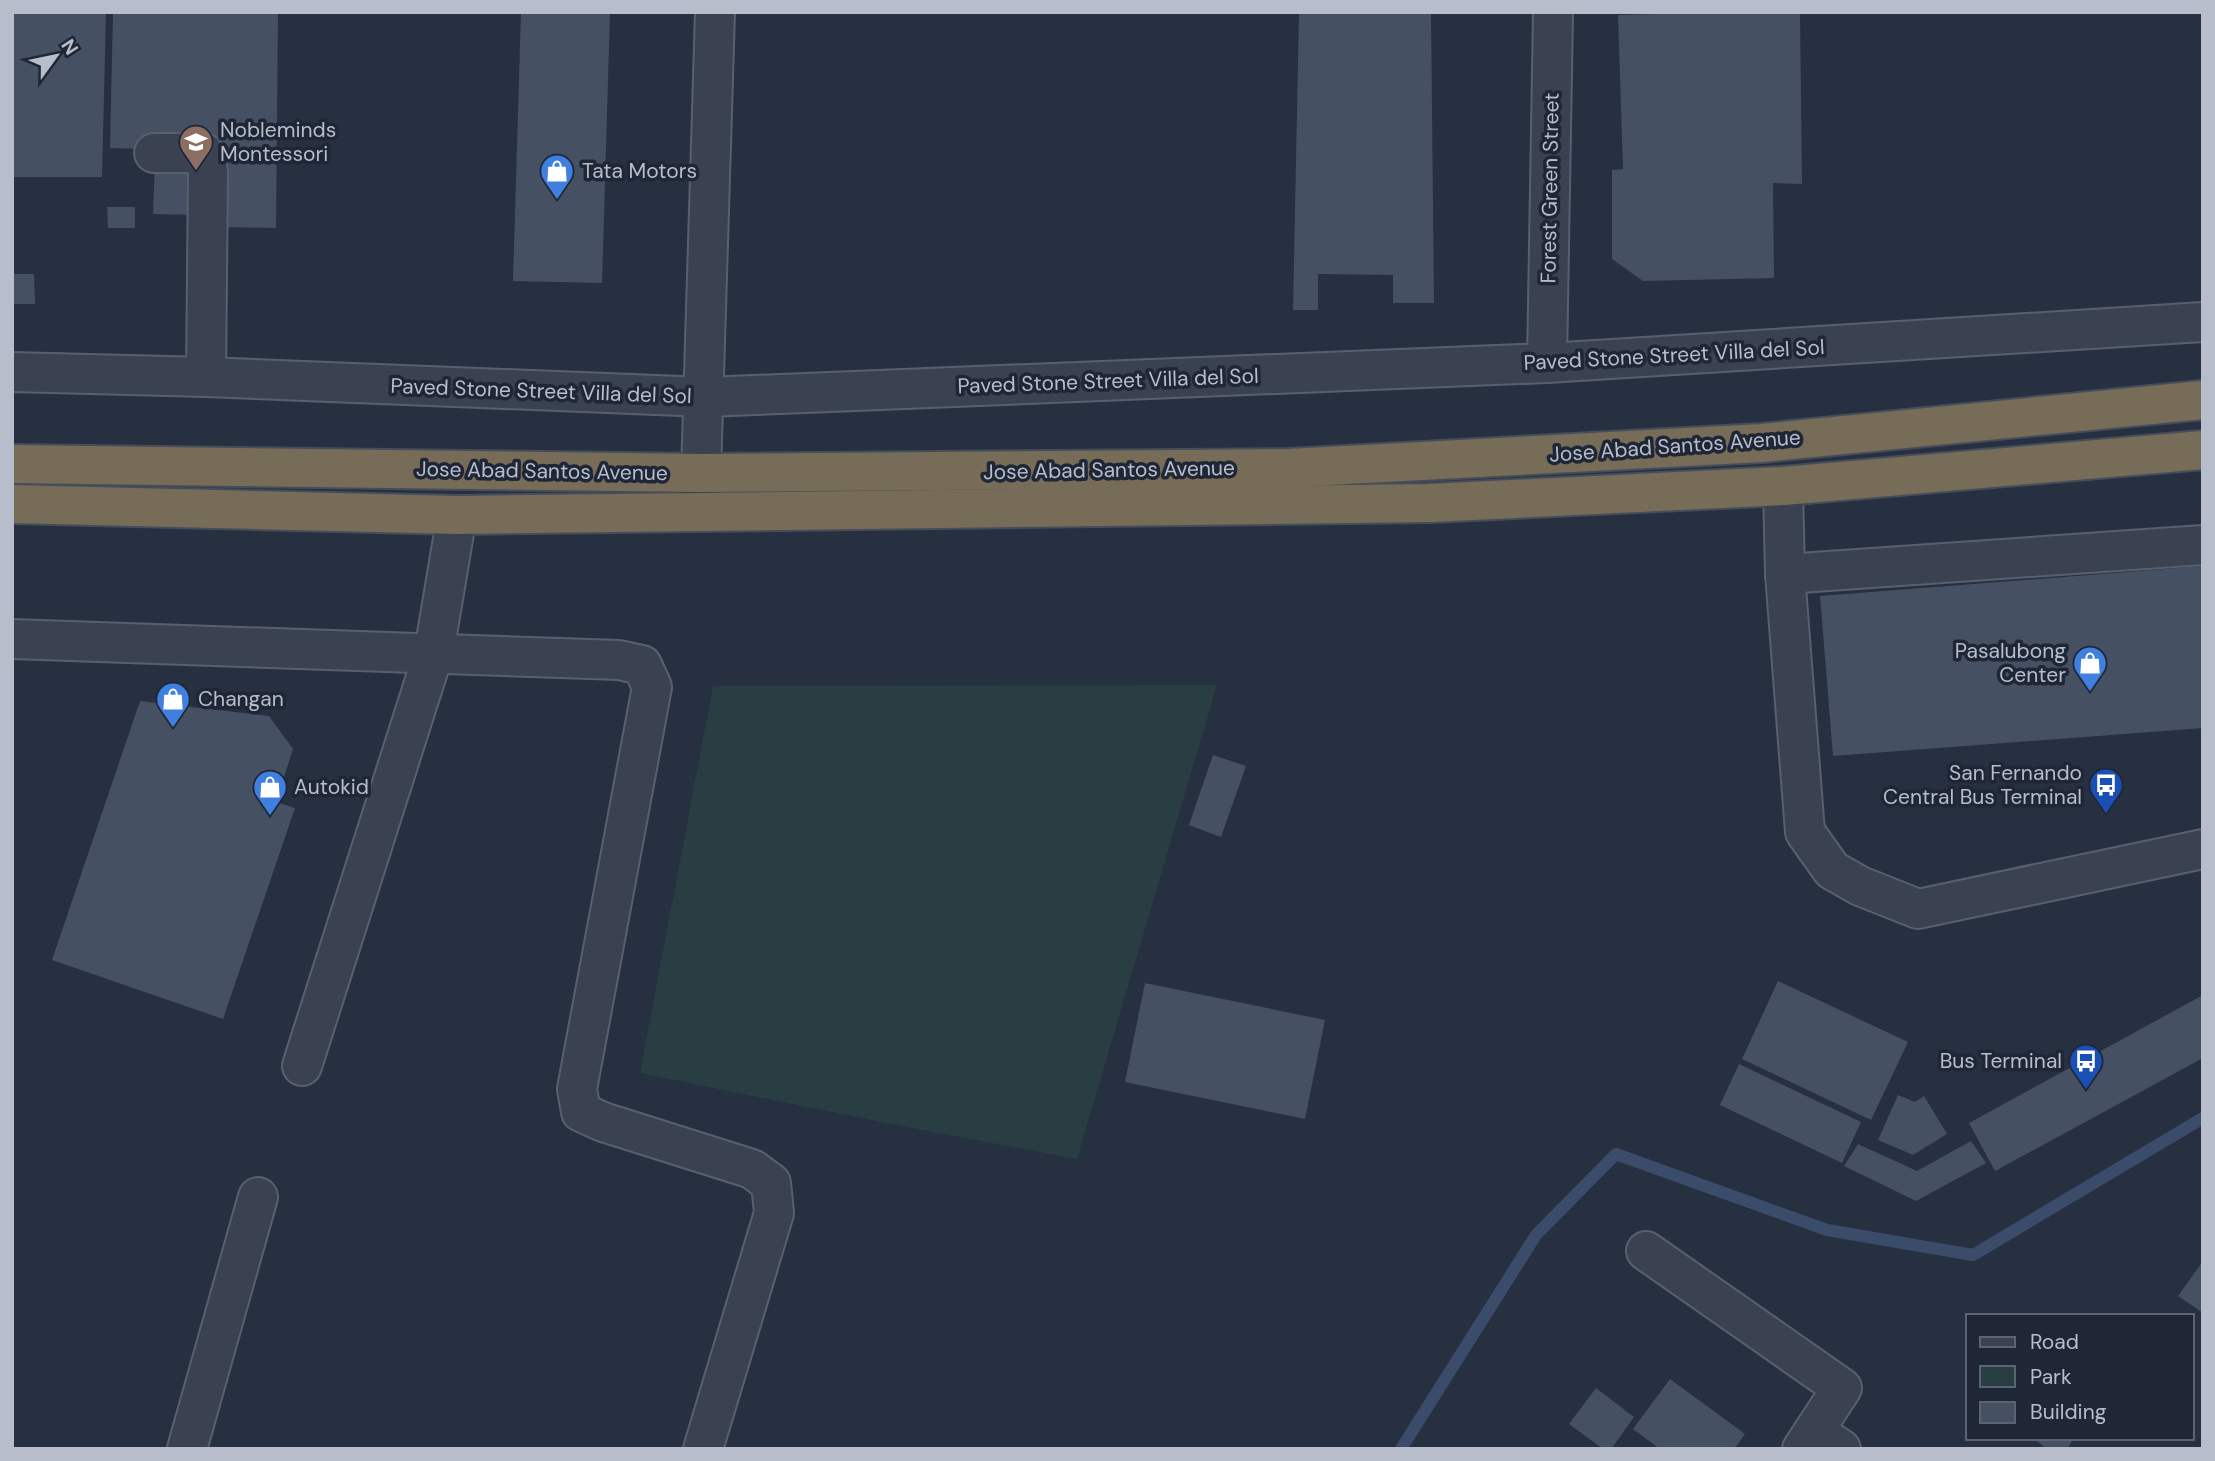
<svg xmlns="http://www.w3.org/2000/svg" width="2215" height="1461" viewBox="0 0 2215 1461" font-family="'DM Sans',sans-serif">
  <rect width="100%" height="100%" fill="#263041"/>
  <!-- green -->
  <polygon fill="#283e42" points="1217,685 1077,1159 886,1123 640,1073 713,686"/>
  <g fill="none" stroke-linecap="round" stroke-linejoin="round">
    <!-- stream -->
    <polyline stroke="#3b4c6a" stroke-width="12" points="1401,1449 1536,1235 1616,1154 1827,1230 1973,1255 2203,1118"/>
  </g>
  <!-- building -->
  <g fill="#455063">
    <polygon points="12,12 106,12 102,177 12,177"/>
    <polygon points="113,12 278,12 276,228 220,227 224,151 110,148"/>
    <polygon points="521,12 610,12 602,283 513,281"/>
    <polygon points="1299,12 1431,12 1434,303 1393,303 1393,275 1318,274 1318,310 1293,310"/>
    <polygon points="1745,12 1800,12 1802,184 1773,183 1774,278 1643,281 1612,259 1612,170 1623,169 1618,15"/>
    <polygon points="155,161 200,163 198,215 153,214"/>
    <polygon points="107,207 135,207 135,228 108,228"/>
    <polygon points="12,274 34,274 35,304 12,304"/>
    <polygon points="2203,566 2203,728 1833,756 1820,596"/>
    <polygon points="140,701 269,716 293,749 276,802 295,808 223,1019 52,960"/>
    <polygon points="1213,755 1246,766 1221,837 1189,825"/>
    <polygon points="1778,981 1908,1042 1871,1120 1742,1059"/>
    <polygon points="1145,983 1325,1020 1305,1119 1125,1082"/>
    <polygon points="2203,995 2203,1058 1995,1171 1969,1123"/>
    <polygon points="1739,1064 1861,1122 1842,1163 1720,1105"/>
    <polygon points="1898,1095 1915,1102 1924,1096 1947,1134 1913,1155 1878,1140"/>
    <polygon points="1971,1141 1986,1163 1916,1201 1844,1166 1858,1144 1917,1171"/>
    <polygon points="2203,1261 2203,1313 2178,1296"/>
    <polygon points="1670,1379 1745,1434 1734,1449 1660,1449 1633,1429"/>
    <polygon points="1596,1388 1634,1417 1611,1449 1603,1449 1569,1424"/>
    <polygon points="2033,1438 2074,1438 2067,1449 2047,1449"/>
  </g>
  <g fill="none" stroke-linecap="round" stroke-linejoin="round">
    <!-- minor casing -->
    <g stroke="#58606e" stroke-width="42">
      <g id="minor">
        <polyline points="154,153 204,153 208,172 206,377"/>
        <polyline points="1547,363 1553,12"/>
        <polyline points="12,372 206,377 705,397 1547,363 2203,322"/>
        <polyline points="1783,486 1785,574 1805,832 1832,870 1860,886 1918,909 2203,849"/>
        <polyline points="700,507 715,12"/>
        <polyline points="1785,574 2203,545"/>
        <polyline points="12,639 619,660 642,665 652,687 577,1089 581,1112 603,1122 752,1169 771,1183 774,1213 703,1449"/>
        <polyline points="302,1066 434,652 457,515"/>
        <polyline points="1646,1251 1842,1388 1802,1449"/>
        <polyline points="1814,1431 1841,1449"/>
        <polyline points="187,1449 258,1197"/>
      </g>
    </g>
    <!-- highway casing -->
    <g stroke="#454d5b" stroke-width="42">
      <g id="highway">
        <polyline points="12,464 701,473 1289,468 1762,443 2203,400"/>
        <polyline points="12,504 457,515 1430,503 1783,486 2203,450"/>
      </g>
    </g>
    <!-- minor -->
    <use href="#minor" stroke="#3a4251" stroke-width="38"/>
    <!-- highway -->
    <use href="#highway" stroke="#776c57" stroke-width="38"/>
  </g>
  <!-- icons -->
  <defs>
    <g id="school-pin" transform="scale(1.75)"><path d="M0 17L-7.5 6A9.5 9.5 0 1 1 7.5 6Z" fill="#8d6e63" stroke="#1f2736"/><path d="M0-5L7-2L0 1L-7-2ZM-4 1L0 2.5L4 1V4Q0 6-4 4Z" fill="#fff"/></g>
    <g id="shop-pin" transform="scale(1.75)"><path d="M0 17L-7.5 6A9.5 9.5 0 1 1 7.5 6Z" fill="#3f7fe0" stroke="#1f2736"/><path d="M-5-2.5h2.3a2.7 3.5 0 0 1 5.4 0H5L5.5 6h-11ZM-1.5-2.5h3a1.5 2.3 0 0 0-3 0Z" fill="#fff"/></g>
    <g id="bus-pin" transform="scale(1.75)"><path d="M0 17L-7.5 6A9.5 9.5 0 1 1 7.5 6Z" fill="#1a4fb4" stroke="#1f2736"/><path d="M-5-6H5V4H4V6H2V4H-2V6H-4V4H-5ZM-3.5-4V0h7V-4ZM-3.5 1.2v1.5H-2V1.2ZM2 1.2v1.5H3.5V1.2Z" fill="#fff"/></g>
  </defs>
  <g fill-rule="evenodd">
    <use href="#school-pin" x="196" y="142"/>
    <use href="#shop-pin" x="557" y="171"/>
    <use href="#shop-pin" x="2090" y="663"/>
    <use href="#shop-pin" x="173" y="699"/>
    <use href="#bus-pin" x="2106" y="785"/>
    <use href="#shop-pin" x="270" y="787"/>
    <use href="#bus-pin" x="2086" y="1061"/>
  </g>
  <g text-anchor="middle" stroke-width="7" stroke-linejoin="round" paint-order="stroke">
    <!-- poi labels -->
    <g font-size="21" fill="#b7bdcb" stroke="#1f2736" text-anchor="start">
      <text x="220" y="137">Nobleminds<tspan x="220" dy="24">Montessori</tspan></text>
      <text x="582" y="178">Tata Motors</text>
      <text x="2066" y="658" text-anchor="end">Pasalubong<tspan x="2066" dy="24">Center</tspan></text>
      <text x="198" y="706">Changan</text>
      <text x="2082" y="780" text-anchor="end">San Fernando<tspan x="2082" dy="24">Central Bus Terminal</tspan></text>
      <text x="294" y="794">Autokid</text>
      <text x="2062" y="1068" text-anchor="end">Bus Terminal</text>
    </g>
    <!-- street labels -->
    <g font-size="21" fill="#b7bdcb" stroke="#1f2736">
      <text transform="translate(1550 188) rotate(-89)" y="7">Forest Green Street</text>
      <text transform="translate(1674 355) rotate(-3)" y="7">Paved Stone Street Villa del Sol</text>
      <text transform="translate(1108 381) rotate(-2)" y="7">Paved Stone Street Villa del Sol</text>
      <text transform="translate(541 391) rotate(2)" y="7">Paved Stone Street Villa del Sol</text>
      <text transform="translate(1675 446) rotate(-4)" y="7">Jose Abad Santos Avenue</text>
      <text transform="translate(1109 470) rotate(-1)" y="7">Jose Abad Santos Avenue</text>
      <text transform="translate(542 471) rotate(1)" y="7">Jose Abad Santos Avenue</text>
    </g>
  </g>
  <!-- border -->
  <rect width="2215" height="1461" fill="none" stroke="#b7bdcb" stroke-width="28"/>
  <!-- legend -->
  <rect x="1966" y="1314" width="228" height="126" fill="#1f2736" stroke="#5c6372" stroke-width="2"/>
  <rect x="1980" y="1337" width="35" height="10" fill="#3a4251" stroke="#5c6372" stroke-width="2"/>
  <text x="2030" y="1349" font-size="21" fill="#b7bdcb">Road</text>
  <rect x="1980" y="1366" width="35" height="21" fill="#283e42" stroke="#5c6372" stroke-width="2"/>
  <text x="2030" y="1384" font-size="21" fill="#b7bdcb">Park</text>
  <rect x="1980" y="1402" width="35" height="21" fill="#455063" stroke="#5c6372" stroke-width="2"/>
  <text x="2030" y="1419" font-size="21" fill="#b7bdcb">Building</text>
  <!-- north arrow -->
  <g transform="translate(56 56) rotate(57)" stroke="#1f2736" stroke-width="5" paint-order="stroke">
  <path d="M0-5L12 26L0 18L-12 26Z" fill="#b7bdcb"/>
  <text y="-10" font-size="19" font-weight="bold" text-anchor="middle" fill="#b7bdcb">N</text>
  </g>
</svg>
